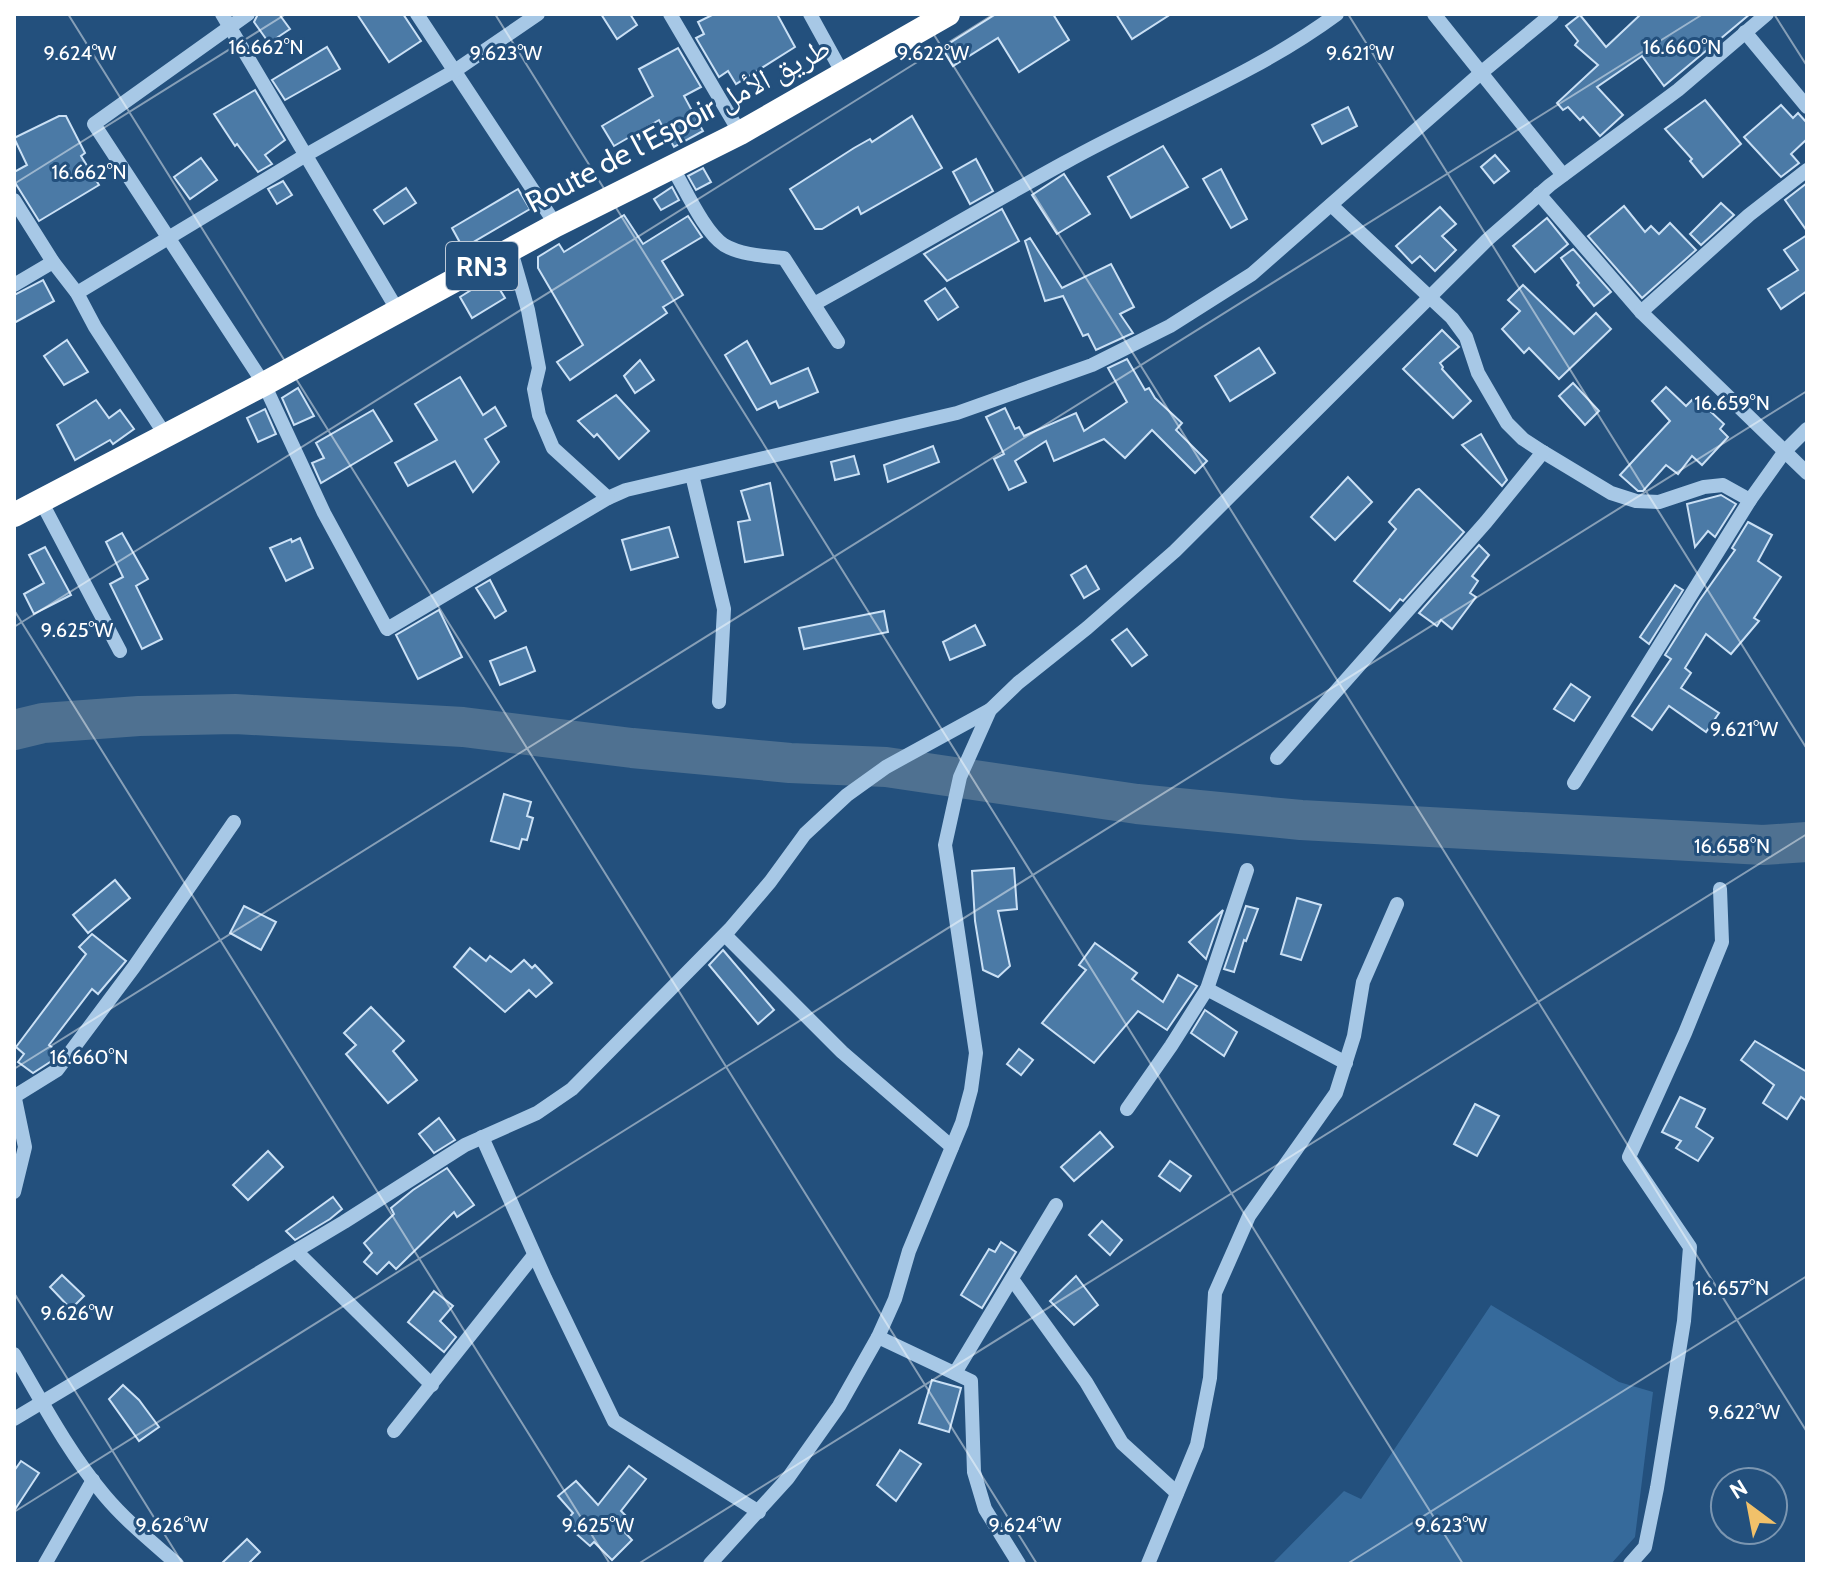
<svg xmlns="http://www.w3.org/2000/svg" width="1821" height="1578" viewBox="0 0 1821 1578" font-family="Cabin,'Noto Naskh Arabic',sans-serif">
  <rect width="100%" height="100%" fill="#23507d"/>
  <!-- green -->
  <polygon fill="#366a9b" points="1491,1305 1619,1382 1653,1392 1635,1537 1611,1564 1272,1564 1344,1491 1361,1499"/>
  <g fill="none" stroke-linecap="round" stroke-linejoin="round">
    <!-- river -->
    <polyline stroke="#4f7191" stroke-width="40" points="14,730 43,723 139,716 235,714 463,727 632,748 790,763 886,767 1137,804 1301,820 1763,845 1807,842"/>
  </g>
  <!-- building -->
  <g fill="#4b7aa6" stroke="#cae0f5" stroke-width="2">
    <polygon points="258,14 279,14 290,29 269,43 254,22"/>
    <polygon points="357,14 403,14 421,41 389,62"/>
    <polygon points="601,14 630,14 637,25 617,39"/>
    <polygon points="714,14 777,14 795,47 736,84 728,71 719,77 696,38 704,34 698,22"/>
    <polygon points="996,14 1053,14 1069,40 1019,72 998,38 953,66 942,48"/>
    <polygon points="1116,14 1171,14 1132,39"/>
    <polygon points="1641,14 1750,14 1664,86 1642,56 1597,87 1623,115 1600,136 1583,117 1580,120 1568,107 1563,110 1557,103 1598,65 1575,45 1578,41 1566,26 1580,15 1606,47"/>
    <polygon points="327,47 340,69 285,100 272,80"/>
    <polygon points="678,48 701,87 684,96 703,131 674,147 659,120 614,146 602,126 653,96 639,69"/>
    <polygon points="255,90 285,140 265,155 272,164 258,172 237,144 235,146 214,114"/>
    <polygon points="1705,100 1741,144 1703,177 1690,161 1692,159 1665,129"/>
    <polygon points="1781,105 1793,118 1798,113 1807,123 1807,139 1791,154 1799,163 1781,177 1744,137"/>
    <polygon points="1348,107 1357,126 1322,144 1312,125"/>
    <polygon points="59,116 66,116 85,153 81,156 99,185 39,221 14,181 14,172 27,165 14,138"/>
    <polygon points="912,116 942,168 861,214 858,207 822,229 815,229 790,189 854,148 870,139 872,142"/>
    <polygon points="1163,146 1188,187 1131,218 1108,177"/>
    <polygon points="1495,155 1509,171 1494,183 1481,167"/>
    <polygon points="201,158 217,180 190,199 174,177"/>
    <polygon points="976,159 993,191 970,204 953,172"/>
    <polygon points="703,168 711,182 696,190 688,176"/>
    <polygon points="1221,169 1247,219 1231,228 1203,179"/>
    <polygon points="1064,174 1090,214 1057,234 1032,195"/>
    <polygon points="283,181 292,195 277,204 268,189"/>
    <polygon points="1807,183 1807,231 1785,200"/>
    <polygon points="672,187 679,200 661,210 654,199"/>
    <polygon points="406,188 416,203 384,224 374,210"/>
    <polygon points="518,189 530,209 463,248 452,228"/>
    <polygon points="1721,203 1734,215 1701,245 1690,234"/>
    <polygon points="1624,206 1645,232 1651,226 1659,234 1670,223 1696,250 1642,298 1588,236"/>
    <polygon points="1440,207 1456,224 1442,236 1456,250 1435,271 1420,256 1412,263 1396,246"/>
    <polygon points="1002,209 1019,241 947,281 924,254"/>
    <polygon points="624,215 643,244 688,216 702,237 662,261 683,295 663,307 667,313 570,380 557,362 583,345 538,268 538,257 559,244 564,252"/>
    <polygon points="1547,218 1568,244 1535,272 1513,246"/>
    <polygon points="1807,235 1807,291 1781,309 1768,289 1798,270 1784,250"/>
    <polygon points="1030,238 1062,288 1111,264 1134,307 1120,314 1133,333 1096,350 1088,334 1083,336 1063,296 1045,301 1025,241"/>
    <polygon points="1573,249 1611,292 1594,306 1577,285 1579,283 1561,258"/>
    <polygon points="492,277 505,298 472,318 460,297"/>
    <polygon points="43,280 54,301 14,323 14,295"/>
    <polygon points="1523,285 1574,334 1596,313 1611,329 1559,379 1529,348 1524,353 1502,329 1520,311 1508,300"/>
    <polygon points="945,288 958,307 938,320 925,301"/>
    <polygon points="1442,330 1459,347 1440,363 1443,367 1442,369 1471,401 1453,418 1403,369"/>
    <polygon points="67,340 88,372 64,385 44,356"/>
    <polygon points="747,341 771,384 808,368 818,392 779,408 776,401 757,410 725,355"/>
    <polygon points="1259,348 1275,373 1230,401 1215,376"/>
    <polygon points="1127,359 1145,390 1149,388 1155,398 1182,423 1176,430 1207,461 1195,473 1152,430 1125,458 1104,439 1054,461 1046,441 1015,461 1026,482 1009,490 994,459 1004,454 986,417 1005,408 1015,429 1019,427 1024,436 1076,413 1084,431 1127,402 1108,368"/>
    <polygon points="640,360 654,380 635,393 624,376"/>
    <polygon points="460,377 483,415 495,407 506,426 485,439 499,462 473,492 455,461 408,486 395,463 437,440 415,404"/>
    <polygon points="1573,383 1599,411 1585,425 1559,396"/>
    <polygon points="1666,387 1686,406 1695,397 1724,424 1720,429 1728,437 1702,465 1692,456 1678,474 1666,465 1643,491 1638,491 1620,475 1670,421 1652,401"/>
    <polygon points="298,388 314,416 294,425 282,398"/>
    <polygon points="616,395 649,431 619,459 597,434 594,437 578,421"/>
    <polygon points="96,400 109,418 120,410 134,429 113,444 110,440 75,460 57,425"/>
    <polygon points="265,409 276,434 258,442 247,418"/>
    <polygon points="373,410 392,441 321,483 312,463 324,458 316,443"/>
    <polygon points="1481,434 1507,480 1502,486 1462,445"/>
    <polygon points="933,446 939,462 888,482 884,465"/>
    <polygon points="854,456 859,474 835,480 831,462"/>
    <polygon points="1348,477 1372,502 1335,540 1311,517"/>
    <polygon points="770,483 783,555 745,562 738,522 750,520 741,491"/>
    <polygon points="1419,489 1464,532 1403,601 1400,599 1390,611 1354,581 1396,529 1389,522 1416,490"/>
    <polygon points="1721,495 1736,504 1715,537 1708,531 1695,547 1687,504"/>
    <polygon points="1748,522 1772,535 1758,561 1781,577 1754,618 1759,621 1731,654 1706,634 1685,668 1691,673 1681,688 1719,713 1706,732 1669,706 1652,730 1632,716 1671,659 1665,655 1699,601 1735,550 1732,548"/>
    <polygon points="669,527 678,557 631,570 622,540"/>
    <polygon points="122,533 148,579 136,586 162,639 142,649 110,584 123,577 106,542"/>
    <polygon points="300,538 313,568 286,581 270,548 291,539 292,542"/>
    <polygon points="1479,545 1489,555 1472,576 1478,581 1470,593 1476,597 1452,629 1441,620 1437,626 1419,613"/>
    <polygon points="45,547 71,595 34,614 24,594 44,583 29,555"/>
    <polygon points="1086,566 1099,589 1084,598 1071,575"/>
    <polygon points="490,580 506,611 495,618 476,588"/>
    <polygon points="1675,585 1683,590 1649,644 1640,637"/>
    <polygon points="439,610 462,657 418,679 396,635"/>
    <polygon points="884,611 888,632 804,649 799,628"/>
    <polygon points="975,625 985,645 950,660 943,642"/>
    <polygon points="1127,629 1147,655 1132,666 1112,640"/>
    <polygon points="526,647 535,671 500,685 490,661"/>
    <polygon points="1571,684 1590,697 1574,721 1554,709"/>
    <polygon points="504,794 531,802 527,816 533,818 527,840 522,839 519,849 491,841"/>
    <polygon points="1014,868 1017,909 998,911 1010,966 998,977 983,970 975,921 972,871"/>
    <polygon points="115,880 130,898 88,933 73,915"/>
    <polygon points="1297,898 1321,905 1301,960 1281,954"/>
    <polygon points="244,906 276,922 261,950 230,933"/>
    <polygon points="1246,906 1258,909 1246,941 1244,940 1234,972 1224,969"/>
    <polygon points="1223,910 1206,959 1189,942"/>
    <polygon points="92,934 126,961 98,994 92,989 49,1045 58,1052 50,1062 33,1073 18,1062 24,1054 16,1047 86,954 79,947"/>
    <polygon points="1095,943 1137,973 1132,979 1163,1002 1178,975 1197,986 1167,1030 1138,1011 1094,1063 1042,1023 1086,970 1079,965"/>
    <polygon points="470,948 486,961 490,956 511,972 524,960 532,968 535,965 552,983 536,997 529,990 505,1012 454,967"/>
    <polygon points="723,950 774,1010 758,1024 709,965"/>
    <polygon points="371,1007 404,1041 393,1051 417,1080 388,1103 346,1054 356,1045 344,1033"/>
    <polygon points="1205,1010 1237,1032 1224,1056 1191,1033"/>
    <polygon points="1755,1041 1807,1072 1807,1101 1801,1097 1787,1119 1763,1103 1774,1085 1741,1060"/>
    <polygon points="1019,1049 1033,1060 1021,1075 1007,1064"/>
    <polygon points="1680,1097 1705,1109 1696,1127 1713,1138 1698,1161 1676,1148 1681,1141 1662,1132"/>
    <polygon points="1475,1104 1499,1116 1477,1156 1454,1144"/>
    <polygon points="439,1118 455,1140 434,1153 419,1134"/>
    <polygon points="1100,1132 1113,1147 1074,1181 1061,1167"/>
    <polygon points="268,1151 283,1167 248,1200 233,1185"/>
    <polygon points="1170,1161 1191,1176 1180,1191 1159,1176"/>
    <polygon points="447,1168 474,1205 457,1217 454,1212 396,1269 389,1262 377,1274 364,1262 372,1253 364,1243 394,1214 391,1208 413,1190"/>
    <polygon points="333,1197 342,1209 330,1219 295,1240 286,1231"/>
    <polygon points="1102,1221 1122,1240 1110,1255 1089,1235"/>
    <polygon points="1001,1242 1016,1252 982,1308 961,1295 989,1249 995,1252"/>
    <polygon points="62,1275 84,1296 71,1309 50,1287"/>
    <polygon points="1076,1276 1098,1305 1074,1325 1050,1301"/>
    <polygon points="434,1291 453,1306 440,1321 456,1337 444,1352 408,1322"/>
    <polygon points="932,1380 961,1388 949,1432 919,1423"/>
    <polygon points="123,1385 139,1400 159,1427 139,1441 109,1399"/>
    <polygon points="900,1450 921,1464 896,1501 877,1485"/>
    <polygon points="21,1461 39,1473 14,1511 14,1471"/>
    <polygon points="629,1466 646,1479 621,1511 625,1515 616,1523 632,1540 612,1560 594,1542 590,1546 564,1523 573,1513 558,1496 576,1481 598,1505"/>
    <polygon points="247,1539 260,1552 248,1564 221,1564"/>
  </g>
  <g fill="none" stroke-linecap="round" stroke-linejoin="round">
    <!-- minor -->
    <g stroke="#a7c8e6" stroke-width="14">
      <polyline points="222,14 398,311"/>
      <polyline points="248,14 94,124 264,384 324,513 387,629 608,498 626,490 957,413 1092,365 1170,326 1252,274 1482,72 1552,14"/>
      <polyline points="417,14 556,225"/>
      <polyline points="670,14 740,133"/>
      <polyline points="810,14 843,74"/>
      <polyline points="1434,14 1563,175"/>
      <polyline points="1745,32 1807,107"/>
      <path d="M672,167C685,188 704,232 724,245C741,255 765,256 784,258L838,342"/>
      <polyline points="1539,194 1641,312 1807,473"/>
      <polyline points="14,200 53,262 77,293 95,327 166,436"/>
      <polyline points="1331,205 1452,318 1466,337 1478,373 1507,423 1523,439 1543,452 1611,493 1636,501 1659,502 1704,487 1723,485 1750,500"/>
      <polyline points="511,251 528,310 539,368 534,389 539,415 553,448 608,498"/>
      <polyline points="14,285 53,262"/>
      <polyline points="77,293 306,155 456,70 538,14"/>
      <path d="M814,304C898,258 980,209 1064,163C1155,112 1253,76 1337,14"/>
      <polyline points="1641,312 1749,215 1807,170"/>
      <polyline points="692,475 724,609 719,702"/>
      <polyline points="41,501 120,651"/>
      <polyline points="1277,758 1486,522 1543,452"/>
      <polyline points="1574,783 1750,500 1785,451 1807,429"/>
      <polyline points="725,935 842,1052 952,1147"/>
      <polyline points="1207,989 1247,870"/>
      <polyline points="14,1094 25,1147 14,1192"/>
      <polyline points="15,1096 57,1070 134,967 234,822"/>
      <polyline points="1127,1109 1171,1046 1207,989 1346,1063"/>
      <polyline points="482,1137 545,1278 614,1421 759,1512"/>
      <polyline points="296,1251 432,1385"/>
      <polyline points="1012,1279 1086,1382 1122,1443 1177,1493"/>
      <polyline points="878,1337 971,1381 974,1472 985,1509 1019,1564"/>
      <path d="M14,1354C42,1402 69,1453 105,1496C126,1521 152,1542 177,1564"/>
      <polyline points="955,1373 1056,1205"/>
      <polyline points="14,1419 344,1222 465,1145 537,1113 572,1089 730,929 770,882 805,834 847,795 886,767 990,710"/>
      <polyline points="394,1431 534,1255"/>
      <polyline points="45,1564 93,1480"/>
      <polyline points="710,1564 788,1478 839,1406 878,1337 895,1299 909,1251 962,1123 971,1090 976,1053 945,845 960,777 990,710 1018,683 1087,628 1175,551 1487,240 1550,185 1678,90 1767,14"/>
      <polyline points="1148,1564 1197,1445 1210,1378 1215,1293 1249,1216 1336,1093 1354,1036 1363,982 1397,904"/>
      <polyline points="1630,1564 1645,1547 1657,1488 1684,1321 1690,1247 1629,1157 1685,1033 1722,942 1720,889"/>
    </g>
    <!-- highway -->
    <polyline stroke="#fff" stroke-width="24" points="14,515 264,384 556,225 740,133 948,14"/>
  </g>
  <!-- ticks -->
  <path fill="none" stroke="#fff" stroke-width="2" stroke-opacity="0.45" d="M68,14L1037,1564M495,14L1463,1564M921,14L1807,1432M1348,14L1807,749M1774,14L1807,66M14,184L286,14M14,610L610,1564M14,627L994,14M14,1069L1703,14M14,1293L183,1564M14,1512L1807,391M638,1564L1807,834M1347,1564L1807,1276"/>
  <g text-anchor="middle" stroke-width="6" stroke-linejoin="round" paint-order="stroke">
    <!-- shield labels -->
    <rect fill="#23507d" stroke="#bdcad8" stroke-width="2" x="446" y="242" width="72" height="48" rx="6"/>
    <g font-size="28" font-weight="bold" fill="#fff">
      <text x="482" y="276">RN3</text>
    </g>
    <!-- street labels -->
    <g font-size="30" fill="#fff" stroke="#23507d">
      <text transform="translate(678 125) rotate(-28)" y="10">Route de l’Espoir طريق الأمل</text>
    </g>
  </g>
  <g font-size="20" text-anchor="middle" fill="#fff" stroke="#23507d" stroke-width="6" stroke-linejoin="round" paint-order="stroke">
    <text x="266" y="54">16.662°N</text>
    <text x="1682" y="54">16.660°N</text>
    <text x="933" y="60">9.622°W</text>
    <text x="80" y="60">9.624°W</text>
    <text x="506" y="60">9.623°W</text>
    <text x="1360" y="60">9.621°W</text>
    <text x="89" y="179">16.662°N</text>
    <text x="1732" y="410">16.659°N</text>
    <text x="77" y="637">9.625°W</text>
    <text x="1744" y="736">9.621°W</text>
    <text x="1732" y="853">16.658°N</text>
    <text x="89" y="1064">16.660°N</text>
    <text x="1732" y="1295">16.657°N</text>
    <text x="77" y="1320">9.626°W</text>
    <text x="1744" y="1419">9.622°W</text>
    <text x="172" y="1532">9.626°W</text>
    <text x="598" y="1532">9.625°W</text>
    <text x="1025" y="1532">9.624°W</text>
    <text x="1451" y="1532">9.623°W</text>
  </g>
  <!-- border -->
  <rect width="1821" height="1578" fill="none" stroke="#ffffff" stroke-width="32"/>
  <!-- north arrow -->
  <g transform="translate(1749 1506) rotate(328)"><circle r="38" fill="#23507d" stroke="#7b96b1" stroke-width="2"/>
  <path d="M0-6L14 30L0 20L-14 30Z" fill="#f1c16a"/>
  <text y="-12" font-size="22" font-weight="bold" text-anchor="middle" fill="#ffffff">N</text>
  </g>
</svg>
